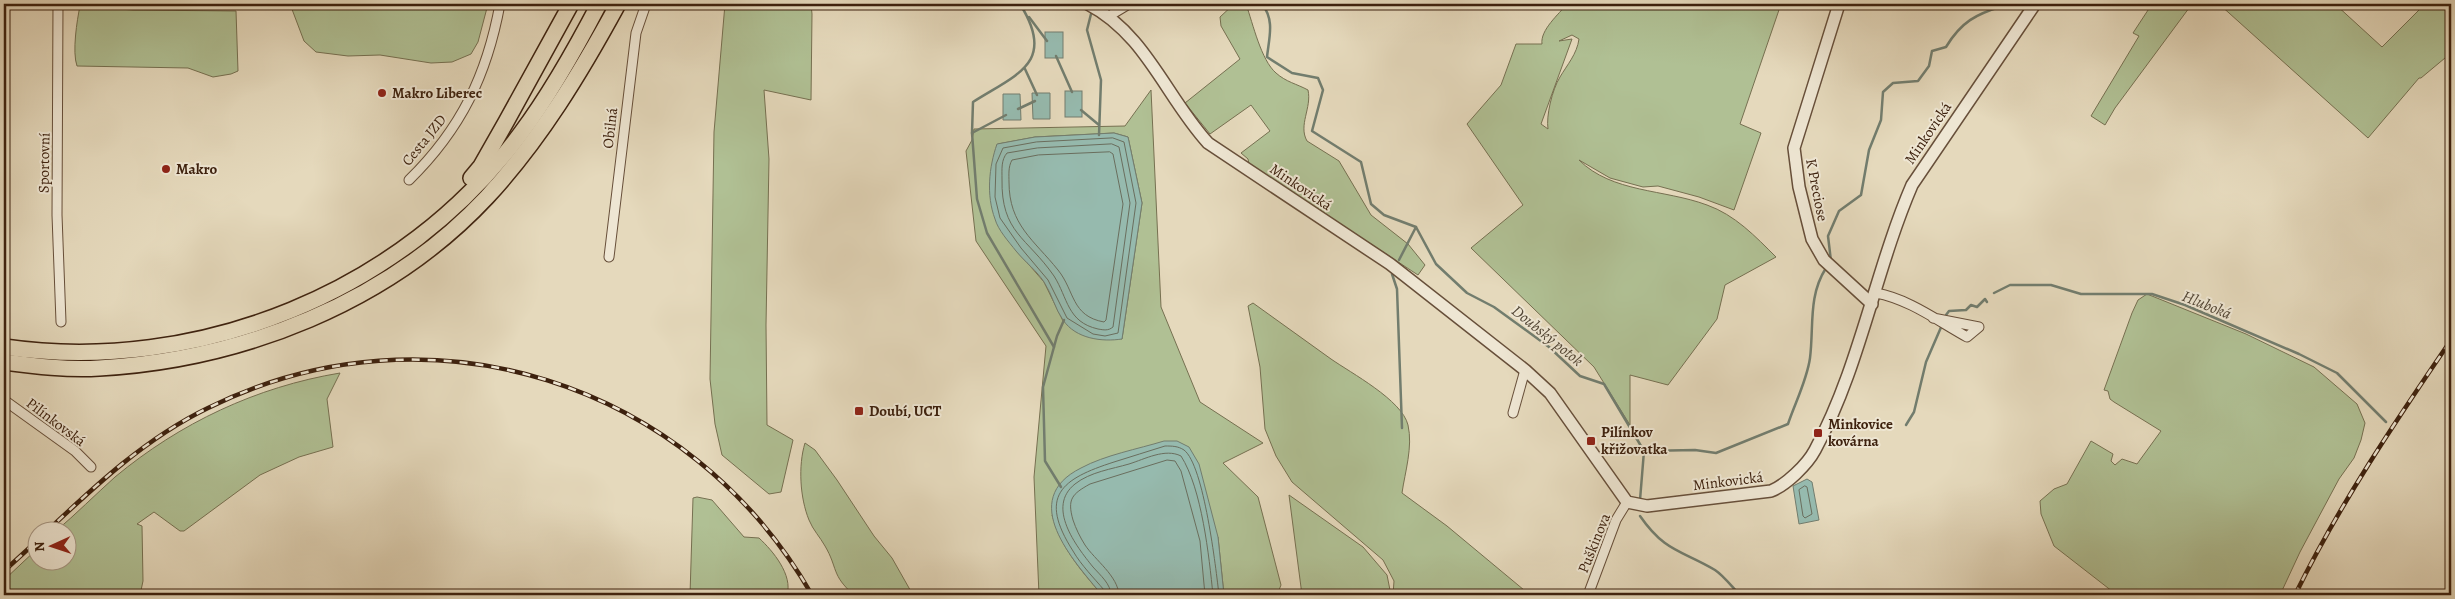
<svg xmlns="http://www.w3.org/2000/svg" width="2455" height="599" viewBox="0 0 2455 599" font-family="Alegreya,serif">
  <rect width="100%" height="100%" fill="#e5d9bc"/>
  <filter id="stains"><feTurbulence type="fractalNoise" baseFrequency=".004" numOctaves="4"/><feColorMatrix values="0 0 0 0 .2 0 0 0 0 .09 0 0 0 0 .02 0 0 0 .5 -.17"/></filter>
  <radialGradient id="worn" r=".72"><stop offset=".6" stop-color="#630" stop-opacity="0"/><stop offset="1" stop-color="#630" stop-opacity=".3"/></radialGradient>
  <!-- green -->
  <g fill="#b0c094" stroke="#767051" fill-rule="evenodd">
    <polygon points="290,4 488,4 478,42 471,54 452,62 431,63 380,55 348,56 316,52 304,41"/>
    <polygon points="725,4 811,4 812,14 811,100 764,90 769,159 766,325 767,425 793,440 781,492 769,494 722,455 715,424 710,379 714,132"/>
    <path d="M1234,4H1246C1253,24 1261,60 1276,73C1286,82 1297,84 1308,90C1312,108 1298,125 1307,141L1339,161L1371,215L1408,244L1425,265L1418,275L1249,164L1248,159L1241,153L1270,131L1251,105L1210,134L1185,103L1240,59L1221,26L1220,17Z"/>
    <path d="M1567,4H1781L1740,124L1761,133L1734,210L1699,197L1658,186L1643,187L1610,178L1579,160C1612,193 1664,189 1707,205C1735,215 1755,236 1776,257L1725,285L1717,319L1668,385L1630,375V425L1594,367L1471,248L1523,205L1467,124L1501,85L1516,44H1542C1540,30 1559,14 1567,4ZM1572,35L1579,39C1577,54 1567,65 1560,77C1552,90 1546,116 1548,129L1541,124L1572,39L1559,41Z"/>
    <polygon points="2152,4 2192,4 2115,108 2105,125 2091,116 2139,36 2133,33"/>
    <polygon points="2219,4 2335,4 2382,47 2425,4 2449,4 2451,6 2451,53 2421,78 2419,78 2368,138"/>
    <path d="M80,6L133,10L236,11L238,71L231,74L213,77L188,68L77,66C72,52 77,20 80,6Z"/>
    <path d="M1151,90L1161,307L1200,402L1263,443L1223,463L1258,497L1281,585L1277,595H1224L1218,537L1052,515C1062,549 1079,568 1102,595H1039L1034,477L1046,346L976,241L966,151L972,140L974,129L1125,126ZM1114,133L1128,137L1142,203L1122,339L1063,321L1044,282L1017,251L998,144L1035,137Z"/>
    <polygon points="2147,294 2246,334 2314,367 2357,404 2365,423 2361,440 2354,458 2339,479 2300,552 2280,595 2117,595 2054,546 2041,514 2040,501 2054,489 2067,484 2091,441 2113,454 2111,461 2115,465 2122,459 2137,464 2161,431 2114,402 2110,399 2108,391 2104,390 2132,313 2138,300"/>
    <path d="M1253,303C1279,322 1305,340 1331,359C1351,373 1402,400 1408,425C1413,447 1405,472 1402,493L1447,526L1530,595H1393L1394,581L1383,560L1292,482L1276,456L1265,429L1260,367L1248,306Z"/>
    <path d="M340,373L327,399L333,447L299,457L260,475L184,531H180L154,512L137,524L142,526L143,581L140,595H4V580L37,549L38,562H68V532L56,531C76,514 95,495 115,477C180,423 256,387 340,373Z"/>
    <path d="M805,443L815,450L837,480L874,536L892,558L913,595H854C831,575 838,568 825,546C820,537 813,530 809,520C800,498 798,466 805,443Z"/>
    <polygon points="1289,495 1363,547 1387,575 1391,595 1302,595"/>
    <path d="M697,497L712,500L744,537L759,538C773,551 793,575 787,595H690L693,498Z"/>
  </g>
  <!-- water -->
  <g fill="#96baae" stroke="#727d6e">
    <rect x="1045" y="32" width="18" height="26"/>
    <rect x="1065" y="91" width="17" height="26"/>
    <polygon points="1032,93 1050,93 1050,119 1033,119"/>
    <polygon points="1003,94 1020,94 1021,120 1003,120"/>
    <path d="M1114,133L1128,137L1142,203L1122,339C1102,342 1076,339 1063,320C1055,309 1052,294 1044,282C1037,271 1025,262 1016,251C1009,242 998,230 995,219C986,195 989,167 997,144L1035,137Z"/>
    <path d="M1164,441H1177L1189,447L1199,464L1218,537L1224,595H1102C1073,560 1017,500 1081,468C1105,455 1138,449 1164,441Z"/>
    <polygon points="1807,479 1812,482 1819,520 1799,524 1793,486"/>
  </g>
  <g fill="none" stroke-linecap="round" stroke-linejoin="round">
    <!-- shore -->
    <g stroke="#6a6e5e" stroke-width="1">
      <polygon points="1113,138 1124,142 1136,203 1118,333 1105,336 1093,334 1067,318 1048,280 1021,248 1000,218 995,197 996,164 1003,148 1036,142"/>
      <path d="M1112,144L1119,147L1130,203L1113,327C1108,331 1104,330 1098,329C1067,322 1068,298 1054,276C1027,237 1001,233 1002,179C1002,169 1001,160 1007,153L1037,148Z"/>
      <path d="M1110,152L1113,154L1123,204L1106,320L1104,322C1071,316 1075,291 1058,270C1034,240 1009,225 1009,182C1009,175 1008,167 1012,160L1038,155Z"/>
      <polygon points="1805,486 1807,487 1812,514 1805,518 1803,516 1799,490"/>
      <path d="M1105,595L1104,590C1094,578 1081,565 1073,551C1038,496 1061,479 1114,462C1131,457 1148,451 1165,446C1172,446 1178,446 1184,450C1204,465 1216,569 1219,595"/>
      <path d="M1111,595C1111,584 1100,575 1093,567C1076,546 1046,507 1075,484C1090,472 1112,469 1129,464C1145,459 1165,448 1181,456C1202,489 1209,556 1213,595"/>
      <path d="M1119,595C1118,576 1095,560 1085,545C1080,537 1076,529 1073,520C1067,499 1072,494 1090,484L1167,460L1175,461L1181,471L1200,541L1205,595"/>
    </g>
    <!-- stream -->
    <g stroke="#727d6e" stroke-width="2.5">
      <path d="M1020,4C1057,63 1017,74 973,102L972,133L977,199L987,233L1054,347"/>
      <path d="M1262,4C1275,20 1269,38 1267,57L1292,73L1318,78L1323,90L1312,131L1361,162L1371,204L1384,215L1416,227L1436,264L1467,293L1494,307L1549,347L1580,376L1604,384L1644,451L1695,450L1716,453L1788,424C1795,403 1807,380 1810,358C1814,326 1808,296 1826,268"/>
      <polyline points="1091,14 1087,30 1101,80 1099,135"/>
      <polyline points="1029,17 1047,41"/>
      <polyline points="1056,56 1072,92"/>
      <polyline points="1025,69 1037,95"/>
      <polyline points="1018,109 1035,101"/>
      <polyline points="1081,110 1099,125"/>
      <polyline points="972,133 1006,115"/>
      <polyline points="1399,260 1416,227"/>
      <path d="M1831,261L1828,236L1839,211L1861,195L1869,150L1881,120L1883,92L1893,83L1918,81L1929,66L1932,51L1946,47C1961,22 1976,14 2003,6L2005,4"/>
      <polyline points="1392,274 1397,289 1402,428"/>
      <polyline points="1994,293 2010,285 2051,285 2081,294 2152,294 2185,305 2299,354 2337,373 2386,422"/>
      <polyline points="1946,315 1949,311 1966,310 1971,305 1977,307 1985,299 1987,302"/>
      <polyline points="1906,425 1914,412 1926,362 1942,325"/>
      <polyline points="1061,487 1045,461 1043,387 1057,336 1064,320"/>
      <polyline points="1640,500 1644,451"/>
      <path d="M1640,516C1665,552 1681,550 1715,570C1724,576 1732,587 1740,595"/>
    </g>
    <!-- minor casing -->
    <g stroke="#674f3a" stroke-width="11">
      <g id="minor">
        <polyline points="58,4 57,215 61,322"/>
        <polyline points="1109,16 1129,4"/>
        <path d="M409,180C461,129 487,75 500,4"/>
        <polyline points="609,257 636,33 646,4"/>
        <path d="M1876,293C1909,299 1938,321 1967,337L1979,327L1933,318"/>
        <polyline points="4,400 75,451 91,467"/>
        <polyline points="1513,413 1525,370"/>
        <polyline points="1588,595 1616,520 1627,502"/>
      </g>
    </g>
    <!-- tertiary casing -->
    <g stroke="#674f3a" stroke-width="14">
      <g id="tertiary">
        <path d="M1088,4C1146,34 1166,97 1208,143L1390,264L1525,370L1550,393L1627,502L1647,506L1771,491C1786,485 1807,465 1815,450C1860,367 1875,271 1912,185L2035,4"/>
        <polyline points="1839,4 1794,148 1799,187 1812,239 1824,260 1872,304"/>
      </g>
    </g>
    <!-- trunk casing -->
    <g stroke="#3d210e" stroke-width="18">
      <g id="trunk">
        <polyline points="471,178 481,166 506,122 571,4"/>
        <path d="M4,347C198,375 404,292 521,133C551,93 576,48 599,4"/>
        <path d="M4,362C35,366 68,370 99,368C242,360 388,303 487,197C540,140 581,72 618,4"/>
      </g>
    </g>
    <!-- minor -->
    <use href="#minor" stroke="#eee6d3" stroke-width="9"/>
    <!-- tertiary -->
    <use href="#tertiary" stroke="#eee6d3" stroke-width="11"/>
    <!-- trunk -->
    <use href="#trunk" stroke="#e5d9bc" stroke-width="15"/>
    <!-- rail casing -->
    <g stroke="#3d210e" stroke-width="4.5">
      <g id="rail">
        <path d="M46,532C96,485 146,438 208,408C430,298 690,382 812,595"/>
        <polyline points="4,571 38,540"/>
        <path d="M2295,595C2339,505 2395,422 2451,340"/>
      </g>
    </g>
    <!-- rail -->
    <use href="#rail" stroke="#eee6d3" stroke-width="2.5" stroke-dasharray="8" stroke-linecap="butt"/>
  </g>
  <!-- markers -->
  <g fill="#8f2418" stroke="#eee6d3" stroke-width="2">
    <circle cx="382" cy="93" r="5"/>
    <circle cx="166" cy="169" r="5"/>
    <rect x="854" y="406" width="10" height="10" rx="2.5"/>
    <rect x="1813" y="428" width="10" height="10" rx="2.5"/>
    <rect x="1586" y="436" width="10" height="10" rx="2.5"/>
  </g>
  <g text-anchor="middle" stroke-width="4" stroke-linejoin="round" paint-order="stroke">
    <!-- poi labels -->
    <g font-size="15" font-weight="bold" fill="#3d210e" stroke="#eee6d3" text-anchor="start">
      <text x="392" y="98">Makro Liberec</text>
      <text x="176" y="174">Makro</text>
      <text x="869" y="416">Doubí, UCT</text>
      <text x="1828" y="429">Minkovice<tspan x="1828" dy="17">kovárna</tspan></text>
      <text x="1601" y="437">Pilínkov<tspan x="1601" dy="17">křižovatka</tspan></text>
    </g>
    <!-- street labels -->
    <g font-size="15" fill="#3d210e" stroke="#eee6d3">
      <text transform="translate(610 128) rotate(-83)" y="5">Obilná</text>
      <text transform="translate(1928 133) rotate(-56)" y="5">Minkovická</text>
      <text transform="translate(424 140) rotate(-51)" y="5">Cesta JZD</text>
      <text transform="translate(44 163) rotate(-89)" y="5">Sportovní</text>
      <text transform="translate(1301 187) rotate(34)" y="5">Minkovická</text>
      <text transform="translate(1817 190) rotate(79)" y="5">K Preciose</text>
      <text transform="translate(56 422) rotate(37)" y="5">Pilínkovská</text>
      <text transform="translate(1728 481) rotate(-7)" y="5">Minkovická</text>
      <text transform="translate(1594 543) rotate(-68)" y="5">Puškinova</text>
    </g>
    <!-- water labels -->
    <g font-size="16" font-style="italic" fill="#534736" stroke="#eee6d3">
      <text transform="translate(2207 304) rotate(22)" y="6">Hluboká</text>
      <text transform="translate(1548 335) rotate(39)" y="6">Doubský potok</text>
    </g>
  </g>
  <!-- margin -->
  <rect width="2455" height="599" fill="none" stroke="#e5d9bc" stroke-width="20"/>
  <rect x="5" y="5" width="2445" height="589" fill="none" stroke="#3d210e" stroke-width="2.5"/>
  <rect x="10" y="10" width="2435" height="579" fill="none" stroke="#3d210e"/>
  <!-- north arrow -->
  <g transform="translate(52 546) rotate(267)"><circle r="24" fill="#eee6d3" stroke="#a79784"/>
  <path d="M0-4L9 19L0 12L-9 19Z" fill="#8f2418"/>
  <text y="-8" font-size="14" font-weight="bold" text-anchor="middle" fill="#3d210e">N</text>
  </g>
  <rect width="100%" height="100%" filter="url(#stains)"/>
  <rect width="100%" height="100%" fill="url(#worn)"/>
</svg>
